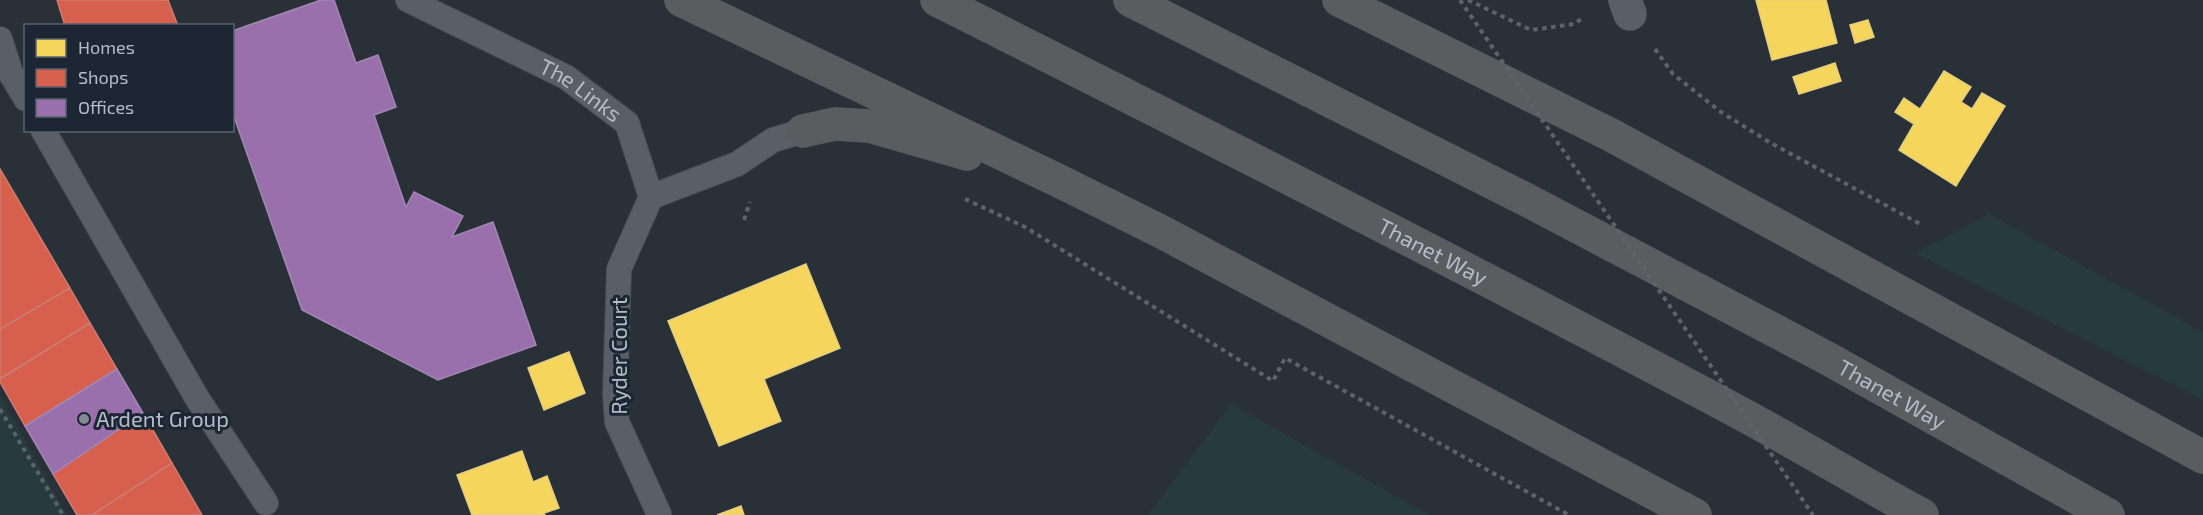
<svg xmlns="http://www.w3.org/2000/svg" width="2203" height="515" viewBox="0 0 2203 515" font-family="'Exo 2',sans-serif">
  <rect width="100%" height="100%" fill="#2a3038"/>
  <!-- green -->
  <g fill="#273a3e">
    <polygon points="1989,214 2203,332 2203,400 1915,253"/>
    <polygon points="0,395 67,515 0,515"/>
    <polygon points="1231,404 1430,515 1148,515"/>
  </g>
  <!-- homes -->
  <g fill="#f6d55c" stroke="#e2ce7d" stroke-width="1.5">
    <polygon points="1756,0 1826,0 1837,43 1772,60"/>
    <polygon points="1868,20 1874,37 1855,43 1850,25"/>
    <polygon points="1835,63 1841,81 1799,94 1793,77"/>
    <polygon points="1944,71 1971,87 1961,102 1972,109 1982,93 2005,106 1956,186 1899,150 1914,124 1895,112 1904,98 1920,109"/>
    <polygon points="806,264 840,348 764,379 781,421 719,446 668,321"/>
    <polygon points="569,352 585,393 544,410 528,368"/>
    <polygon points="522,451 533,482 547,476 559,508 544,513 545,515 472,515 457,475"/>
    <polygon points="741,506 744,515 717,515"/>
  </g>
  <!-- shops -->
  <g fill="#d6604d" stroke="#cc7c72" stroke-width="1.5">
    <polygon points="57,0 168,0 178,26 65,26"/>
    <polygon points="0,169 70,288 0,329"/>
    <polygon points="70,288 90,323 0,379 0,329"/>
    <polygon points="90,323 117,369 25,426 0,382 0,379"/>
    <polygon points="143,413 172,463 92,515 77,515 53,474"/>
    <polygon points="172,463 202,515 92,515"/>
  </g>
  <!-- offices -->
  <g fill="#9970ab" stroke="#a187b4" stroke-width="1.5">
    <polygon points="321,0 334,0 356,63 378,55 396,107 374,115 406,207 414,192 463,216 452,237 493,222 536,345 438,380 302,310 232,111 232,31"/>
    <polygon points="117,369 143,413 53,474 25,426"/>
  </g>
  <g fill="none" stroke-linecap="round" stroke-linejoin="round">
    <!-- lane casing -->
    <g stroke="#484c53" stroke-width="26">
      <g id="lane">
        <path id="s1" d="M408,0L566,77L627,123L651,197"/>
        <polyline points="0,39 11,74 26,99"/>
        <polyline points="43,130 197,398 266,503"/>
        <polyline points="651,197 619,269 615,394 617,422 659,514"/>
        <polyline points="651,197 737,164 773,140 803,131"/>
      </g>
    </g>
    <!-- street casing -->
    <g stroke="#484c53" stroke-width="34">
      <polyline id="street" points="1625,0 1630,14"/>
    </g>
    <!-- highway casing -->
    <g stroke="#474c53" stroke-width="34">
      <g id="highway">
        <polyline points="681,0 1055,179 1158,230 1695,515"/>
        <path id="s2" d="M937,0C1202,133 1466,267 1727,406C1793,441 1857,480 1922,515"/>
        <path id="s3" d="M1130,0L1525,199L1825,357L2108,515"/>
        <polyline points="1339,0 1611,135 2203,457"/>
        <polyline points="803,131 835,124 869,126 967,154"/>
      </g>
    </g>
    <!-- path -->
    <g stroke="#5d636a" stroke-width="4" stroke-dasharray="4.5 4.5" stroke-linecap="butt">
      <polyline points="1468,0 1531,30 1574,24 1584,17"/>
      <polyline points="1655,49 1673,74 1721,112 1769,142 1922,225"/>
      <polyline points="965,199 1025,227 1273,381 1285,358 1569,515"/>
      <polyline points="744,220 750,202"/>
      <polyline points="0,409 63,515"/>
    </g>
    <!-- lane -->
    <use href="#lane" stroke="#5a5e66" stroke-width="24"/>
    <!-- street -->
    <use href="#street" stroke="#5a5e66" stroke-width="33"/>
    <!-- highway -->
    <use href="#highway" stroke="#5a5d60" stroke-width="33"/>
    <!-- path-bridge -->
    <polyline stroke="#5d636a" stroke-width="4" stroke-dasharray="4.5 4.5" stroke-linecap="butt" points="1460,0 1813,515"/>
  </g>
  <!-- markers -->
  <circle fill="#848b96" stroke="#1d2633" stroke-width="2" cx="84" cy="419" r="6"/>
  <g text-anchor="middle" stroke-width="6" stroke-linejoin="round" paint-order="stroke">
    <!-- street labels -->
    <g font-size="22" fill="#b4bcc9" stroke="#1d2633">
      <text dy="8" stroke="none"><textPath href="#s1" startOffset="195">The Links</textPath></text>
      <text dy="8" stroke="none"><textPath href="#s2" startOffset="556">Thanet Way</textPath></text>
      <text transform="translate(619 356) rotate(-90)" y="8">Ryder Court</text>
      <text dy="8" stroke="none"><textPath href="#s3" startOffset="858">Thanet Way</textPath></text>
    </g>
    <!-- poi labels -->
    <g font-size="22" fill="#b4bcc9" stroke="#1d2633" text-anchor="start">
      <text x="96" y="427">Ardent Group</text>
    </g>
  </g>
  <!-- legend -->
  <rect x="24" y="24" width="210" height="108" fill="#1d2633" stroke="#59626f" stroke-width="1.5"/>
  <rect x="36" y="39" width="30" height="18" fill="#f6d55c" stroke="#59626f" stroke-width="1.5"/>
  <text x="78" y="54" font-size="18" fill="#b4bcc9">Homes</text>
  <rect x="36" y="69" width="30" height="18" fill="#d6604d" stroke="#59626f" stroke-width="1.5"/>
  <text x="78" y="84" font-size="18" fill="#b4bcc9">Shops</text>
  <rect x="36" y="99" width="30" height="18" fill="#9970ab" stroke="#59626f" stroke-width="1.5"/>
  <text x="78" y="114" font-size="18" fill="#b4bcc9">Offices</text>
</svg>
